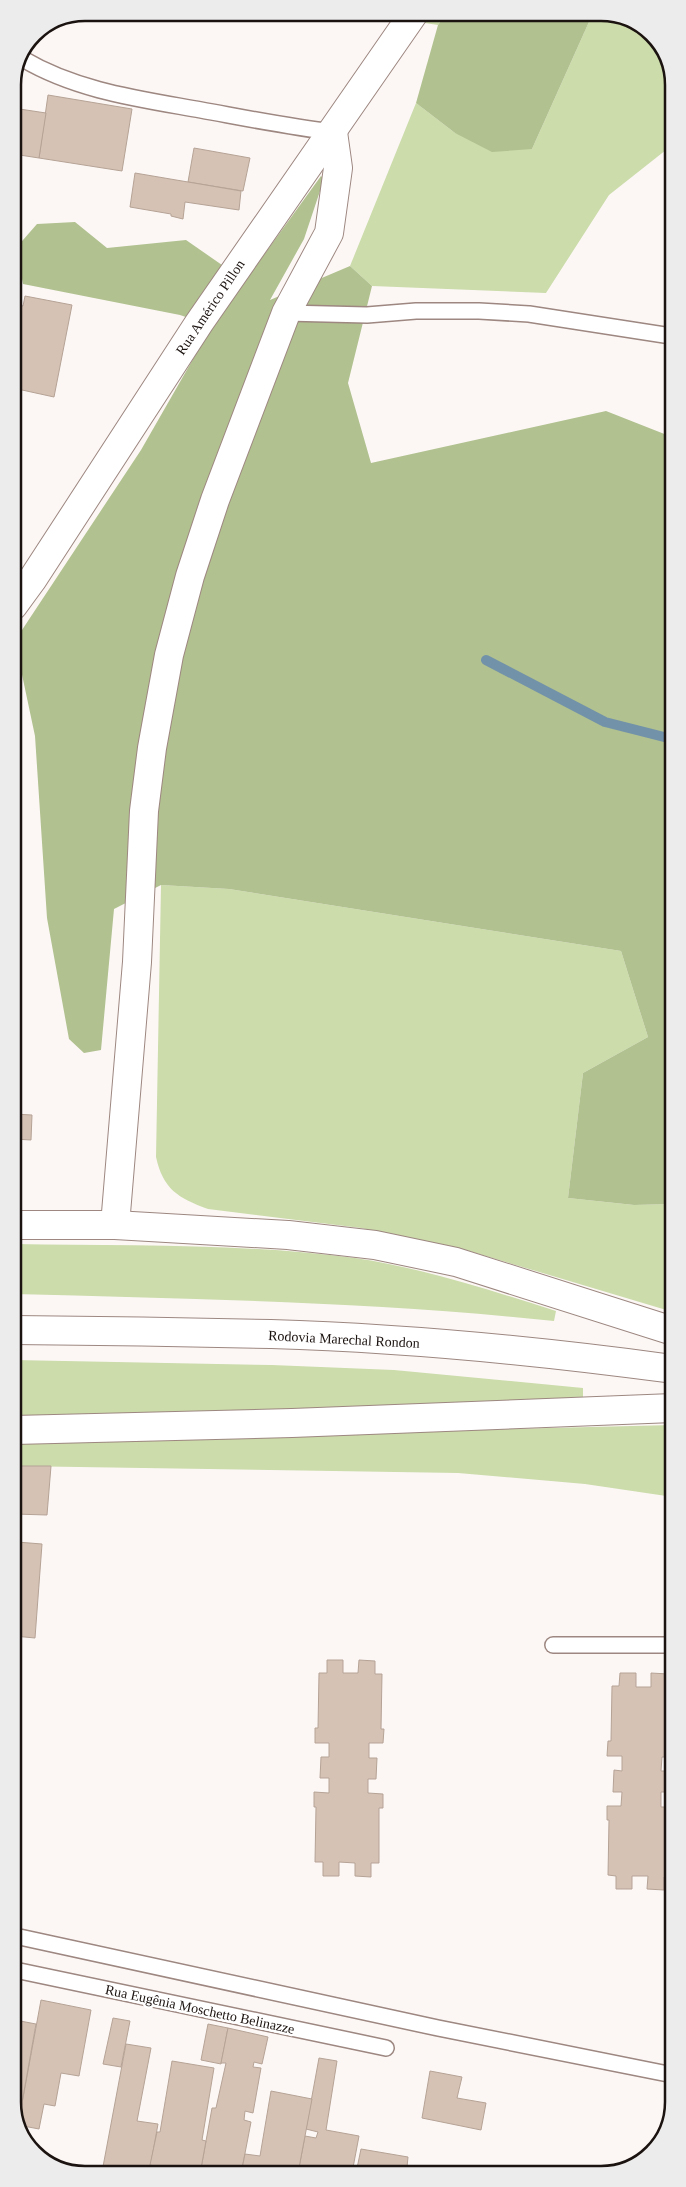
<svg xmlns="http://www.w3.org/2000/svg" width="686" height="2187" viewBox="0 0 686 2187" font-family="'Times New Roman',serif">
  <rect width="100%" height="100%" fill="#fcf7f5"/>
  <!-- green -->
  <g fill="#ccdcab">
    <polygon points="359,13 447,13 438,25"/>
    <polygon points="593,13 605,13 648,30 671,67 671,146 609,195 546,293 372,286 350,266 416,103 455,133 532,149"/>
    <path d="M161,885L229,889L621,951L648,1037L583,1073L568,1198L634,1205L672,1204L673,1312L469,1251L361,1228L208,1209C178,1198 163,1189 156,1157Z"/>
    <path d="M14,1244C127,1246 242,1243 355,1258C423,1268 490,1290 556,1311L554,1321C375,1302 195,1299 14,1294Z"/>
    <polygon points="14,1360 272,1365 394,1370 583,1388 583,1401 14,1421"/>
    <polygon points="673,1425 673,1497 585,1484 458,1473 14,1466 14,1441"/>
  </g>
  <!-- forest -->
  <g fill="#b1c18f">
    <polygon points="447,13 593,13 532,149 492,152 455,133 416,103 438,25"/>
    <polygon points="321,176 324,179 304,239 270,300 350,266 372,286 348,383 371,463 606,411 672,437 672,1204 634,1205 568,1198 583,1073 648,1037 621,951 229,889 161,885 114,909 101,1050 84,1053 69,1039 47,918 35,736 13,632 22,630 141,450 212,326 180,315 23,284 16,248 37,224 75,222 107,248 186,240 245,281"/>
  </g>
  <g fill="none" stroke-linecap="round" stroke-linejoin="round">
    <!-- stream -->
    <polyline stroke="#7292a9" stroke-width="10" points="486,660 605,722 672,739"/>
  </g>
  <!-- building -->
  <g fill="#d5c2b5" stroke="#b6a396">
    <polygon points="48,95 132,109 122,171 39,158"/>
    <polygon points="13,108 46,113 39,158 13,154"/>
    <polygon points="194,148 250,158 243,191 188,182"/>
    <polygon points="135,173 241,191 239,210 185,202 183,219 171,216 171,214 130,207"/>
    <polygon points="25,296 72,305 54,397 13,388 13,304 23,306"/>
    <polygon points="14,1114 32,1115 31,1140 14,1139"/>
    <polygon points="14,1139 17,1140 15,1201 14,1201"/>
    <polygon points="14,1466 51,1466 47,1515 14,1514"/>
    <polygon points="17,1542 42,1544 35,1638 14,1636 14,1577"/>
    <polygon points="327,1660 343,1660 343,1673 358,1673 359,1660 375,1661 375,1674 382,1674 381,1729 384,1729 383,1743 369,1743 369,1758 377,1758 376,1779 368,1779 368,1793 383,1794 383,1808 379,1808 379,1863 371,1863 371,1877 355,1876 355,1863 339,1862 339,1876 323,1876 323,1862 315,1862 316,1807 314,1807 314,1792 329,1793 329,1778 320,1778 321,1757 329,1757 329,1743 315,1743 315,1728 318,1728 319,1673 327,1673"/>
    <polygon points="620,1673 636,1673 636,1687 651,1687 651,1673 668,1674 667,1687 673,1687 673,1757 662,1757 661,1771 670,1771 669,1792 661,1792 661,1807 673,1807 672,1877 664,1877 664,1890 647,1889 648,1876 632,1876 632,1889 616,1889 616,1876 608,1875 609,1820 607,1820 607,1806 621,1806 622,1792 613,1792 614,1770 622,1771 622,1756 607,1756 608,1741 611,1741 612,1686 619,1686"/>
    <polygon points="41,2000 91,2010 79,2076 61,2073 55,2106 44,2104 39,2129 18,2125"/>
    <polygon points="113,2018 130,2021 121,2067 103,2064"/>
    <polygon points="15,2020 36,2024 18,2125 15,2120"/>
    <polygon points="208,2024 228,2028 221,2064 201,2060"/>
    <polygon points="228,2028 268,2037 262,2064 254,2062 253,2067 261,2068 253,2113 245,2111 244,2120 251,2122 241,2174 200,2174 212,2108 216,2108 226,2063 221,2063"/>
    <polygon points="126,2044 151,2048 137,2121 158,2124 149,2174 116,2174 102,2172"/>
    <polygon points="319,2058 337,2061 326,2130 359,2136 352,2173 298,2173 305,2136 316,2138 318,2132 306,2129"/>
    <polygon points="172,2061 214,2068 202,2140 206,2141 200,2174 150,2165 157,2132 160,2132"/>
    <polygon points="430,2071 462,2077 457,2098 486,2103 481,2130 422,2118"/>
    <polygon points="271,2091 312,2099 298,2173 241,2174 245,2154 260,2156"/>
    <polygon points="361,2149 408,2157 407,2167 412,2168 411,2173 356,2173"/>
  </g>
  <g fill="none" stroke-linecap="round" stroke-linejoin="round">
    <!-- lane casing -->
    <g stroke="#9d8780" stroke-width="18">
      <g id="lane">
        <path d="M23,59C77,91 140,99 201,110C245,118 289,127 333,132"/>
        <polyline points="286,313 367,315 416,311 479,311 529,314 671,336"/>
        <polyline points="553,1645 673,1645"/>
        <polyline points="15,1936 438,2028 673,2075"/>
        <polyline points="15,1970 386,2048"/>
      </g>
    </g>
    <!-- street casing -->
    <g stroke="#9d8780" stroke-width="30">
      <g id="street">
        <polyline points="13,606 32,580 199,323 414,13"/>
        <polyline points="115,1225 137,962 144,811 152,748 169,655 190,576 215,500 286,313 329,233 338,168 333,132"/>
      </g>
    </g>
    <!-- primary casing -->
    <g stroke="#9d8780" stroke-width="30">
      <g id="primary">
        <polyline points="14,1225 115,1225 288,1235 375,1245 456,1262 673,1331"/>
        <path d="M14,1330C100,1331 185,1332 271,1334C405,1338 540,1351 673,1369"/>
        <polyline points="14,1430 292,1423 673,1408"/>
      </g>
    </g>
    <!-- lane -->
    <use href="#lane" stroke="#fff" stroke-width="15"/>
    <!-- street -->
    <use href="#street" stroke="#fff" stroke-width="28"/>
    <!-- primary -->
    <use href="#primary" stroke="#fff" stroke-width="28"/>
  </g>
  <g text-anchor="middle" stroke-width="5" stroke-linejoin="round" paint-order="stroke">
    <!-- street labels -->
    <g font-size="14" fill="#1b1310" stroke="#fff">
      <text transform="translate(210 307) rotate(-56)" y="5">Rua Américo Pillon</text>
      <text transform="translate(344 1339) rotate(3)" y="5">Rodovia Marechal Rondon</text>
      <text transform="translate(200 2009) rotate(12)" y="5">Rua Eugênia Moschetto Belinazze</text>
    </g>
  </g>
  <!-- crop -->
  <path d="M0 0H686V2187H0ZM85 21H601A64 64 0 0 1 665 85V2102A64 64 0 0 1 601 2166H85A64 64 0 0 1 21 2102V85A64 64 0 0 1 85 21Z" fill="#edecec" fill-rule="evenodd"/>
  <path fill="none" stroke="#1b1310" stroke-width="2.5" d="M85 21H601A64 64 0 0 1 665 85V2102A64 64 0 0 1 601 2166H85A64 64 0 0 1 21 2102V85A64 64 0 0 1 85 21Z"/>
</svg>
